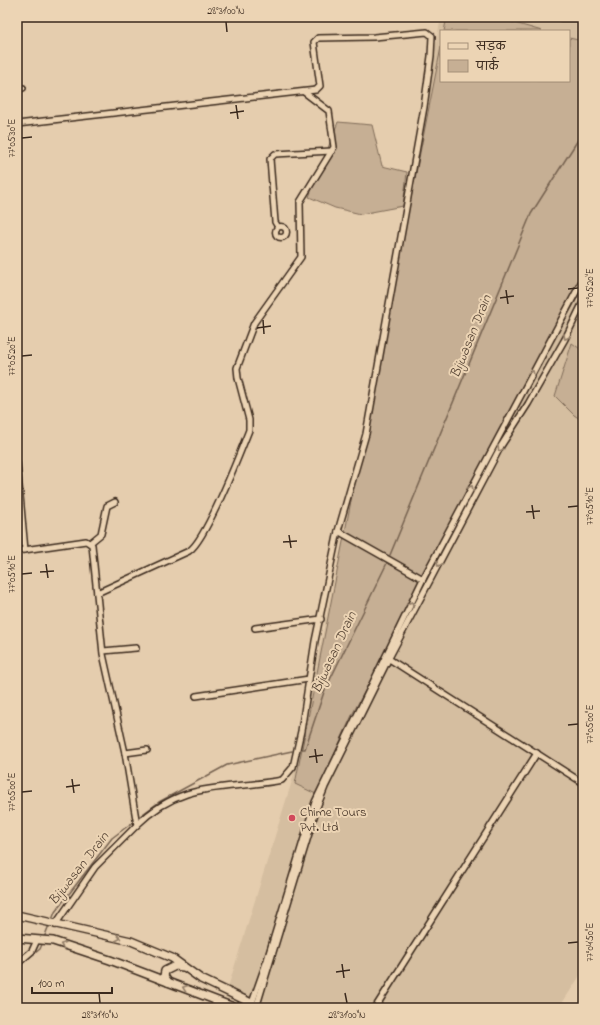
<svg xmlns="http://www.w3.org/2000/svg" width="600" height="1025" viewBox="0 0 600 1025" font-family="'Indie Flower','Playpen Sans Deva',sans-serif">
  <rect width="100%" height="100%" fill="#e5cdae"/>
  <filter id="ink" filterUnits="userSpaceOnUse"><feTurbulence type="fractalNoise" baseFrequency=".025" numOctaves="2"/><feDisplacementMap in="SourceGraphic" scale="8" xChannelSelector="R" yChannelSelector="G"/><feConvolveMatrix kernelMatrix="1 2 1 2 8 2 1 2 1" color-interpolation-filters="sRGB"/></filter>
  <g filter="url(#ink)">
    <!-- built -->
    <path fill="#d5bea0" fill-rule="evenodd" d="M441,17H583V971L559,1008H246L225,997L292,781L341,547ZM441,31H569V81H441Z"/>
    <!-- green -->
    <g fill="#c6af94" stroke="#806c59">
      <polygon points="447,17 494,17 542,31 444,31"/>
      <polygon points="569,38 583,41 583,288 501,435 353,713 316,794 295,784 441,47 441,81 569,81"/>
      <polygon points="338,122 372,125 382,166 407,172 403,206 361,214 335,208 309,197"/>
      <polygon points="572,343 583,351 583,421 574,415 555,396"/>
    </g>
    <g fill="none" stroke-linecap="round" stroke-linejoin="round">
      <!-- stream -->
      <g stroke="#766250" stroke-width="1.5">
        <polyline points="390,555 531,214 583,132"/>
        <polyline points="301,749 305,749 324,692 387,563"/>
        <polyline points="140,816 159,802 227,765 292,751"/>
        <polyline points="52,920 55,912 112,838 133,822"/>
        <polyline points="44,938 49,925"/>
        <polyline points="17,968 40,949 43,942"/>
      </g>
      <!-- minor casing -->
      <g stroke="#3b2a1e" stroke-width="8">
        <g id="minor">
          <polyline points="17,89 23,88"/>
          <path d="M17,124L316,90L320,86L314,42L318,38L374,37L427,32L432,36L431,56L424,107L366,434L338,531L315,641L301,731L293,767L282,780C225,791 184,779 137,825"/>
          <circle cx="281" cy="232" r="5.5"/>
          <polyline points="278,227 275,222 270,159 275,154 332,151"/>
          <polyline points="17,463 25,550"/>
          <polyline points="338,531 423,579"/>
          <polyline points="90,543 101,534 107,506 115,502"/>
          <polyline points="17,551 86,541 92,545 103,654 125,753 137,825 95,867 55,925"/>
          <path d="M97,593L189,551C206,540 240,453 249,430V420L238,378L237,368L254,323L301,257L300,202L334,147L329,111L304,92"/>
          <polyline points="255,628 321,619"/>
          <polyline points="103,651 136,648"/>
          <polyline points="386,657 583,783"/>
          <polyline points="196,696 309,679"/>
          <polyline points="125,753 147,750"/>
          <polyline points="17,964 32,951 37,940"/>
          <polyline points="252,1003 267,960 315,802 423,579 583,279"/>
          <polyline points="257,1005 317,807 325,787 389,658 501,446 528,404 565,339 583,302"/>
          <polyline points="375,1008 537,753"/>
        </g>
      </g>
      <!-- major casing -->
      <g stroke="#3b2a1e" stroke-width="10">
        <g id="major">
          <polyline points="561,17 583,17"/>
          <polyline points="17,915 131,941 172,958 201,979 262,1008"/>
          <polyline points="17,938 53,941 110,960 236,1008"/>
          <polyline points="168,982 164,976 165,971 175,966 183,967"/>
        </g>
      </g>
      <!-- minor -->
      <use href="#minor" stroke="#ecd4b4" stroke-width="5"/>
      <!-- major -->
      <use href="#major" stroke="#ecd4b4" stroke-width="7"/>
    </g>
    <!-- one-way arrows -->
    <defs><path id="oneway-chevron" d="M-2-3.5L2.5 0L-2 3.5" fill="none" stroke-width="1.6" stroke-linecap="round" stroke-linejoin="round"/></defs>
    <g stroke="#947f69">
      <use href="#oneway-chevron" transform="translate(566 337) rotate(117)"/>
      <use href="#oneway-chevron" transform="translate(532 373) rotate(-62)"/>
      <use href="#oneway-chevron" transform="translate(500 449) rotate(118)"/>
      <use href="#oneway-chevron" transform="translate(471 488) rotate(-62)"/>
      <use href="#oneway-chevron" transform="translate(439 564) rotate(117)"/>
      <use href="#oneway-chevron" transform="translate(411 604) rotate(-64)"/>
      <use href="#oneway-chevron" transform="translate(118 938) rotate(12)"/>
      <use href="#oneway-chevron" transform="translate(63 945) rotate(-162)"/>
      <use href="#oneway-chevron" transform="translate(185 988) rotate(-160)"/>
    </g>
  </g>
  <!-- ticks -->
  <path fill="none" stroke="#3b2a1e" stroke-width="1.5" d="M226,22L227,32M236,105L238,119M230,113L244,111M22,138L32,137M568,289L578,288M506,290L508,304M500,298L514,296M263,320L264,334M257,328L271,326M22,356L32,355M532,505L534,519M568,507L578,506M526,512L540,511M289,535L291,548M283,542L297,541M46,564L48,578M40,572L54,571M22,574L32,573M568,725L578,724M315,749L317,763M309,757L323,755M72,779L74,793M66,787L80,785M22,792L32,791M568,943L578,942M342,964L344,978M336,972L350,970M99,993L100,1003M345,993L347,1003"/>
  <!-- markers -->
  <circle fill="#d1495b" stroke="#ecd4b4" stroke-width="1.5" cx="292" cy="818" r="4"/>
  <g text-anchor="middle" stroke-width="4" stroke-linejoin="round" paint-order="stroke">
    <!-- poi labels -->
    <g font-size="13" fill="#3b2a1e" stroke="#ecd4b4" text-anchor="start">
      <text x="300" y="816">Chime Tours<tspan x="300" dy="15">Pvt. Ltd</tspan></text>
    </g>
    <!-- water labels -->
    <g font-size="14" font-style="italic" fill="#544233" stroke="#ecd4b4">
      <text transform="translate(470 336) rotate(-68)" y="5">Bijwasan Drain</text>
      <text transform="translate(333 652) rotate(-65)" y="5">Bijwasan Drain</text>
      <text transform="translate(78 868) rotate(-52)" y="5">Bijwasan Drain</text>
    </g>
  </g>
  <!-- margin -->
  <rect width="600" height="1025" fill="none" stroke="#ecd4b4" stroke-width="44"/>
  <!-- legend -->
  <rect x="440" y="30" width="130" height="52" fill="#ecd4b4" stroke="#a59078"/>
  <rect x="448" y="43" width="20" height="6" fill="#ecd4b4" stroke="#a59078"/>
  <text x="476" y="50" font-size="12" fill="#3b2a1e">सड़क</text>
  <rect x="448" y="60" width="20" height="12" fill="#c6af94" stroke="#a59078"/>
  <text x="476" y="70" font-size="12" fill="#3b2a1e">पार्क</text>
  <!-- scale -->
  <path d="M32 987v6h80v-6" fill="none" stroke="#3b2a1e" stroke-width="2"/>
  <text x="38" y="987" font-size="12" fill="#3b2a1e" stroke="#ecd4b4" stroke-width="3" paint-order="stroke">100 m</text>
  <rect x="22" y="22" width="556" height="981" fill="none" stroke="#3b2a1e" stroke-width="1.5"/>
  <g font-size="10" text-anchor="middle" fill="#3b2a1e">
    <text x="226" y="14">28°31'00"N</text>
    <text transform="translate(11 138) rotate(-90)" y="4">77°05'30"E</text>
    <text transform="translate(589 288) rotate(-90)" y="4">77°05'20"E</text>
    <text transform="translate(11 356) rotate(-90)" y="4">77°05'20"E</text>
    <text transform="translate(589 506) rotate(-90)" y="4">77°05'10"E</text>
    <text transform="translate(11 574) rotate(-90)" y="4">77°05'10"E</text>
    <text transform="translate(589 724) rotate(-90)" y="4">77°05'00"E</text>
    <text transform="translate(11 792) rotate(-90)" y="4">77°05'00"E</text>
    <text transform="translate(589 942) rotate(-90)" y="4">77°04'50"E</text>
    <text x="100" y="1018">28°31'10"N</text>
    <text x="347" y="1018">28°31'00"N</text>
  </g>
</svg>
